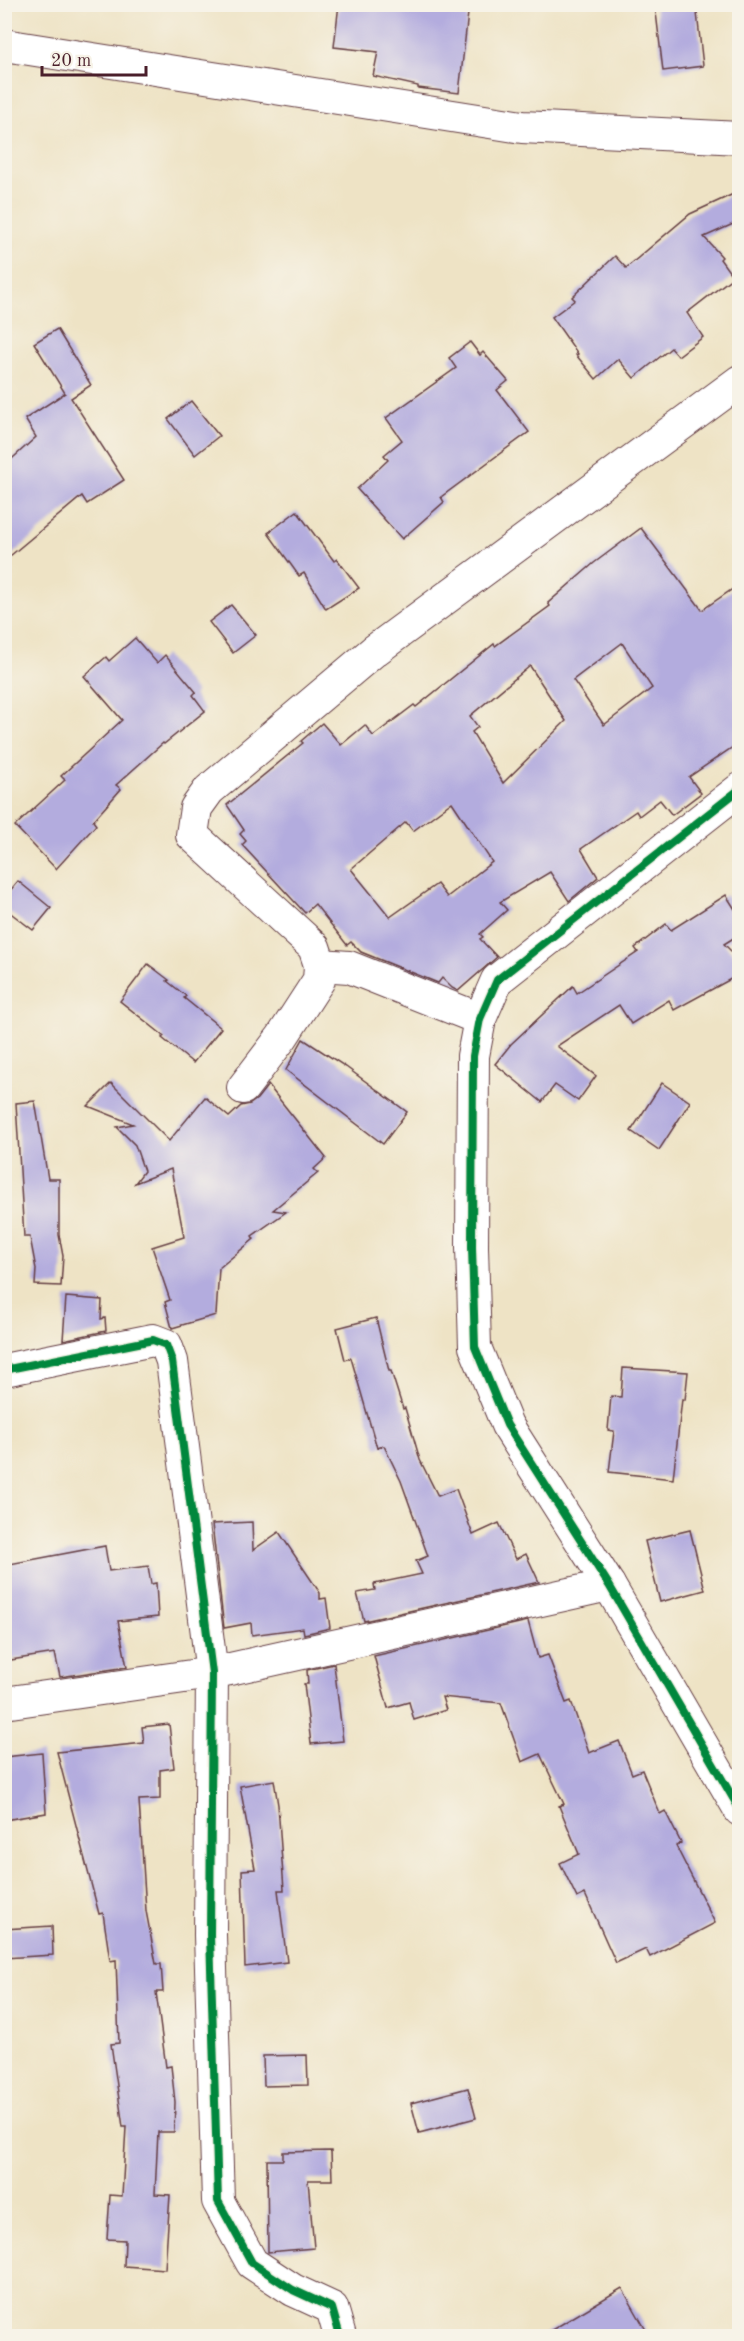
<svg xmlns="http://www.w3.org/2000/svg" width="744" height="2341" viewBox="0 0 744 2341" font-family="'Old Standard TT',serif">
  <rect width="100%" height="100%" fill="#f7f3e8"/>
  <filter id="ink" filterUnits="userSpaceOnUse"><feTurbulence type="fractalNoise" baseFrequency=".0167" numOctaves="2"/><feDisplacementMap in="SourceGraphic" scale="12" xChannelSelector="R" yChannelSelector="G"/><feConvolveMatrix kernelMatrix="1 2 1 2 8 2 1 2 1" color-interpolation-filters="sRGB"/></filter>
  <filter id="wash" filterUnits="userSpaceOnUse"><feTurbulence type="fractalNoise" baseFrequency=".008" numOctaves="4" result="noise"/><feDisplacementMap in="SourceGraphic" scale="24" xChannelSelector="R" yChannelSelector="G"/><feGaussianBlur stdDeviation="1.35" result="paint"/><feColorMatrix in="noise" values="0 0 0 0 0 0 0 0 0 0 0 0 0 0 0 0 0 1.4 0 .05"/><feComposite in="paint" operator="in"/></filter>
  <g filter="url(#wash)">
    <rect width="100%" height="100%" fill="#eee3c5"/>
    <g id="blocks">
      <!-- building -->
      <g fill="#b3acde" fill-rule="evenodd">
        <polygon points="339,4 469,4 459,93 418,88 418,86 373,76 378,52 334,47"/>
        <polygon points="655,4 696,4 703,66 663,71"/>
        <polygon points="740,191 740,221 704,237 722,257 720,259 733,277 687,313 703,337 678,356 671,348 634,378 618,359 596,379 576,355 578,354 552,317 575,300 572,297 615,256 626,268 690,214"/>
        <polygon points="57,329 91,385 71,398 124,480 87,504 82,496 4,561 4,466 36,437 25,419 65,393 34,343"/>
        <polygon points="470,342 480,355 483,352 508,381 497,390 529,432 441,497 444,502 402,539 357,489 388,460 384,455 402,440 386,418 456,368 449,358"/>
        <polygon points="191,401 219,436 195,455 168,419"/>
        <polygon points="297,511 334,561 337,559 359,588 326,609 304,573 299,576 268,533"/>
        <path d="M641,528L702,610L740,584V742L689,777L701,793L672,815L660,800L639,816L636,811L581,849L598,877L569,901L550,872L500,902L507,910L480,934L483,937L480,939L497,957L458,991L452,988L442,978L438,983L361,952L351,942L347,945L315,904L305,913L242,845L246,841L240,834L244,830L227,805L303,743L301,741L322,723L341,745L365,725L373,736L414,705L416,707L494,644L495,646L550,606L548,603L594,563ZM622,643L652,688L604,725L573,680ZM530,666L566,721L503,783L472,732L478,727L470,716ZM452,802L492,862L447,897L437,884L390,917L351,869L406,822L413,831Z"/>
        <polygon points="231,605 256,635 233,653 209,622"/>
        <polygon points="135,638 157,663 165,655 196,692 193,695 205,711 164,744 163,743 116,785 121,789 93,821 96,825 56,869 15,826 65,780 61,776 122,720 84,676 106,657 109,661"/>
        <polygon points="18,881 51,908 33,930 4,908 4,898"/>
        <polygon points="726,895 740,917 740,934 724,944 740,960 740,974 674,1010 669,1000 631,1024 619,1005 557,1046 596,1076 578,1101 555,1085 542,1102 495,1064 511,1044 573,986 577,993 638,952 635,948 666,924 671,930"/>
        <polygon points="148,964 169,980 167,981 186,996 184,998 221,1028 193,1063 162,1038 164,1036 120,1001"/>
        <polygon points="303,1039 346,1067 407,1112 383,1144 286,1070"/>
        <polygon points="111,1083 169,1141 205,1097 229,1117 241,1106 250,1104 257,1099 268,1085 326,1158 314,1169 318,1173 273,1210 286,1212 252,1236 254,1239 219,1268 216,1315 172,1328 165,1302 170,1300 152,1247 184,1237 171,1169 135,1183 144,1171 135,1145 117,1127 133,1124 88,1106"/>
        <polygon points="662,1083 690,1102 659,1150 631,1131"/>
        <polygon points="35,1101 48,1179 59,1179 59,1235 63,1256 61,1286 35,1285 36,1269 30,1237 24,1237 16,1103"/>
        <polygon points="66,1297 102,1300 101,1319 105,1318 106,1331 63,1340"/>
        <polygon points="376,1318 389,1371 391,1371 403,1409 405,1408 420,1460 438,1496 456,1489 473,1535 499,1523 516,1559 526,1554 539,1582 364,1621 357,1593 375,1590 374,1584 422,1574 416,1561 428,1556 401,1481 384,1446 377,1448 351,1358 345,1360 337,1328"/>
        <polygon points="623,1368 688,1372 685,1400 682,1399 673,1479 609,1472 614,1431 608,1430 611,1396 621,1397"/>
        <polygon points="252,1522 253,1550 279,1532 320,1593 320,1599 326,1598 330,1628 304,1634 303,1628 252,1635 251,1623 224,1628 212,1524"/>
        <polygon points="690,1530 705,1590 660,1602 645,1541"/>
        <polygon points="105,1546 109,1571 148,1566 151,1584 156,1583 158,1617 118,1621 127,1667 60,1677 55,1653 4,1661 4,1565"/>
        <polygon points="528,1621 538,1658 548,1655 566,1703 571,1701 589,1753 619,1741 632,1774 642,1770 660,1814 665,1811 681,1843 676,1846 715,1923 650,1957 646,1949 616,1963 585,1894 577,1898 560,1863 579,1854 559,1806 564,1804 540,1754 522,1762 501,1703 442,1697 446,1710 414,1720 409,1702 388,1708 374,1656"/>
        <polygon points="334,1664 343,1741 311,1744 304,1684 308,1684 307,1670"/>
        <polygon points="169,1724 174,1768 160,1770 160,1799 139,1800 146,1911 156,1964 161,1964 163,1992 156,1992 166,2067 171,2066 175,2102 174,2132 158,2132 155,2194 170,2195 165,2269 124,2266 125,2240 107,2239 110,2195 122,2196 126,2127 123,2127 111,2044 119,2043 116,1960 110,1961 103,1913 99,1914 57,1752 144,1743 142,1727"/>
        <polygon points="42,1753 46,1813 4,1820 4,1757"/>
        <polygon points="274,1780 278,1805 284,1890 278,1890 287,1962 245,1967 242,1870 255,1869 240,1786"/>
        <polygon points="52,1926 53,1955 4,1958 4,1929"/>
        <polygon points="307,2055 308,2085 264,2086 263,2056"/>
        <polygon points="468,2088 476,2118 419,2133 411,2103"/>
        <polygon points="331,2151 332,2180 308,2180 314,2248 268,2252 267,2160 283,2160 283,2152"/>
        <polygon points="622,2288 650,2337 540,2337"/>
      </g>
    </g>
  </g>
  <g filter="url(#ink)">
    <use href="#blocks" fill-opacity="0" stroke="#633c42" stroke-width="1.5"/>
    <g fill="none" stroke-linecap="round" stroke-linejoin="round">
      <!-- minor casing -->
      <g stroke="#633c42" stroke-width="34">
        <g id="minor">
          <polyline points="4,45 522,127 740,138"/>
          <polyline points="740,789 497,980 480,1019 473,1056 472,1247 475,1347 507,1425 609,1585 740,1810"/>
          <polyline points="320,965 349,967 480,1019"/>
          <polyline points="243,1088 282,1037 319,980 320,965 314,947 192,835 196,808 209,790 374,651 740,381"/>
          <polyline points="4,1370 153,1340 166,1345 172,1361 212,1673 210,1935 218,2201 252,2263 293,2290 332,2308 340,2336"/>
          <polyline points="4,1703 212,1673 609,1585"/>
        </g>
      </g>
      <!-- minor -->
      <use href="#minor" stroke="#fff" stroke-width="32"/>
      <!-- cycleway casing -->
      <g stroke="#f7f3e8" stroke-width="11">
        <g id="cycleway">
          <polyline points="740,789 497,980 480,1019 473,1056 472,1247 475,1347 507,1425 609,1585 740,1810"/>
          <polyline points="4,1370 153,1340 166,1345 172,1361 212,1673 210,1935 218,2201 252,2263 293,2290 332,2308 340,2336"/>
        </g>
      </g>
      <!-- cycleway -->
      <use href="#cycleway" stroke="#00873e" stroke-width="8"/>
    </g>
  </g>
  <!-- margin -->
  <rect width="744" height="2341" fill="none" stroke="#f7f3e8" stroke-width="24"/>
  <!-- scale -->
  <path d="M42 66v9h104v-9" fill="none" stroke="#4a1f2b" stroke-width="3"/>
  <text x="51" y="66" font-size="18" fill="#4a1f2b" stroke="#f7f3e8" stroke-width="4.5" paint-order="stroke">20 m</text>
</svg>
